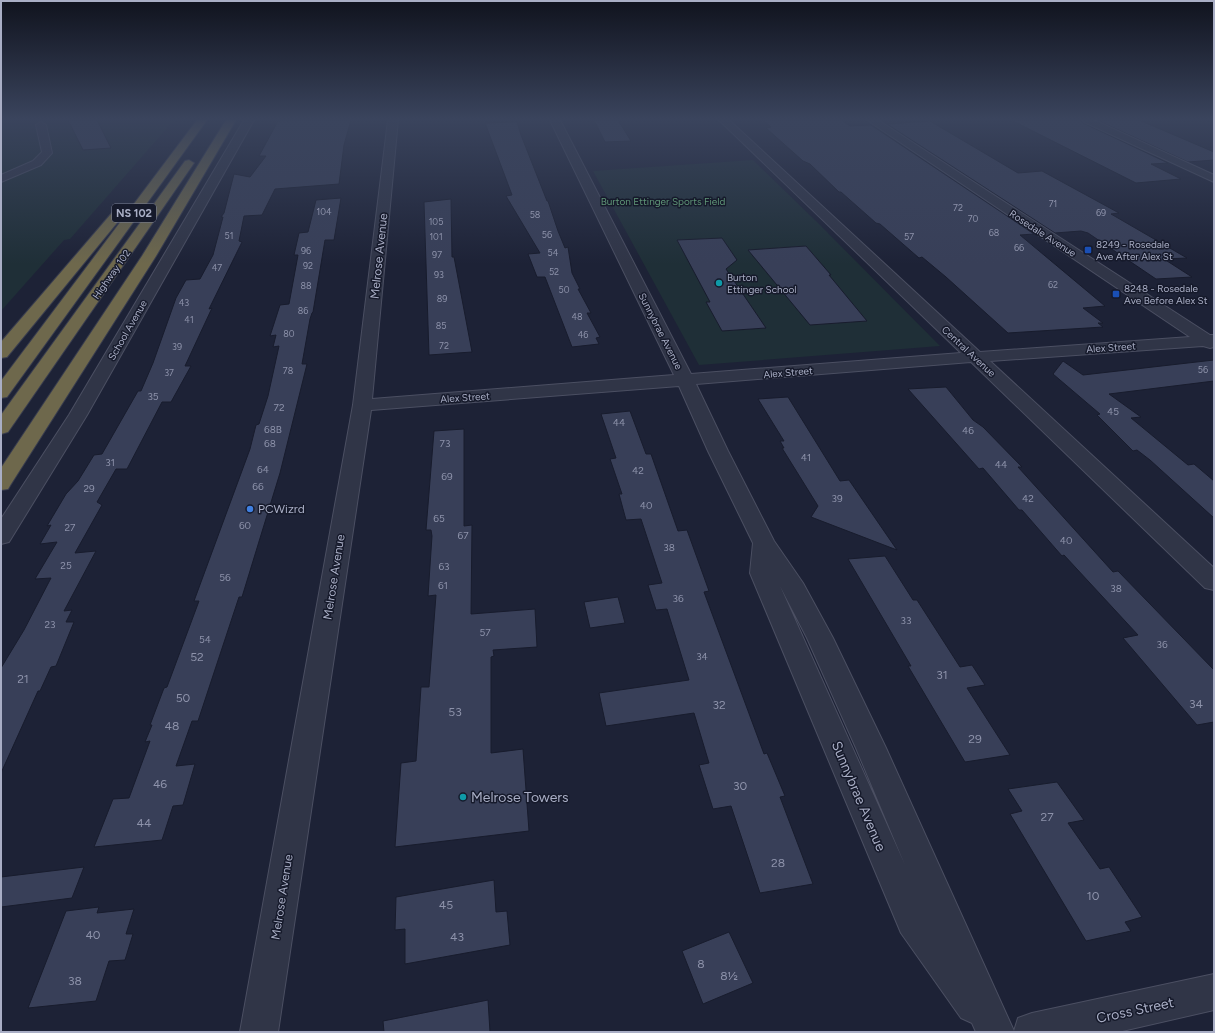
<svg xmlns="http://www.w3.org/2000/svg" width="1215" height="1033" viewBox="0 0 1215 1033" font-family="Figtree,sans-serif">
  <rect width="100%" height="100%" fill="#1d2236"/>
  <!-- green -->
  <g fill="#1f2f37">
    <polygon points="1,120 174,120 70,239 64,240 1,311"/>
    <polygon points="753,160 818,223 940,346 699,365 593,171"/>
  </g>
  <!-- building -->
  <g fill="#383f58" stroke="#181c2d">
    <polygon points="68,120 97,120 111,148 83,150"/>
    <polygon points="351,120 344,145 339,184 275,189 262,215 244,216 239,241 242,242 209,309 212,308 185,366 191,366 171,402 162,402 127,469 116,469 97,502 102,505 75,553 96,551 64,611 72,610 66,622 74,622 56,666 51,667 40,691 38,691 1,773 1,668 24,630 51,578 35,579 57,542 40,544 51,525 47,526 66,494 78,481 94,455 102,454 138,391 141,391 153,363 176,298 186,280 200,279 213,255 223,217 221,217 224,213 234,174 250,177 266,156 259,156 278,121"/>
    <polygon points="594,120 618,120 631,141 605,142"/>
    <polygon points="763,120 842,120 850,126 871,125 1034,234 1020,235 1105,306 1083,308 1103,323 1098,323 1103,327 1008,333 946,277 922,257 919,258 880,224 876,223 841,192 839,192 810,164 803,161 766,128 771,127"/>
    <polygon points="1011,120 1081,120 1083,123 1168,163 1151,164 1181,179 1136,183"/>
    <polygon points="1097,120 1139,120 1214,152 1214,160 1188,162"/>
    <polygon points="930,121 1018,173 1042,171 1119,213 1111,214 1187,258 1164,259 1192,277 1156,279 1088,233 1081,231 1055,233 887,124"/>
    <polygon points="517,122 521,135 547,201 548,201 558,231 565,248 568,247 572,273 580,289 578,289 591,313 587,313 600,337 596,338 599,344 572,347 545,277 537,277 528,254 540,253 506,196 512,195 485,123"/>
    <polygon points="341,198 334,240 325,240 313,312 312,313 310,319 302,364 307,364 280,473 242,597 239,597 198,721 192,721 176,766 195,764 183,805 173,806 162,840 94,847 113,799 129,798 150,741 145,742 152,725 150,725 164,688 167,687 199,601 194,601 250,449 256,425 259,424 268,396 279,346 273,347 276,335 270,336 280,305 289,304 298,255 294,255 299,233 308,232 316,200"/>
    <polygon points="451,199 452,257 454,257 472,352 429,355 424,202"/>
    <polygon points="722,238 737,260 726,269 766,328 722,331 706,302 710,302 677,240"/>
    <polygon points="806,246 831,275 829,275 867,321 810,325 748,250"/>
    <polygon points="1214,360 1214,381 1109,394 1141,417 1131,418 1188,465 1194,464 1214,481 1214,518 1150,460 1137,450 1133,451 1097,415 1100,414 1053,374 1063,361 1083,375"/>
    <polygon points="946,387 973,420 983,427 1022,467 1018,467 1113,572 1118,571 1214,670 1214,722 1197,725 1123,638 1138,635 1064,555 1062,556 1022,510 1019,510 983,468 979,469 908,389"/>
    <polygon points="788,397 840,481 849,480 897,550 811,517 818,506 782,448 784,448 780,441 784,441 758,399"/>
    <polygon points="630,411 646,454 651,454 678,531 687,530 709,591 704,592 764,754 767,753 785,796 780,797 813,884 760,893 731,806 713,809 699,765 709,763 694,713 606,726 599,693 689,680 667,609 656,610 648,585 662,583 641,519 626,520 619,494 622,494 610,459 616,458 601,414"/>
    <polygon points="464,429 464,526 472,525 471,614 535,609 537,647 493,650 494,656 491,657 491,753 523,749 529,831 395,847 401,763 416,761 421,687 429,687 436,595 428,596 432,536 431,530 426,530 434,431"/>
    <polygon points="885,556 913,600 917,600 960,667 972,665 985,685 967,688 1010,755 965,762 924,693 908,666 911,666 848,559"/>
    <polygon points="618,597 625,623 590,628 584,602"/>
    <polygon points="1057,782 1084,820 1068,823 1100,869 1109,867 1142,917 1125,922 1131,931 1086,941 1010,814 1022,811 1008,789"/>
    <polygon points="84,867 72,898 1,907 1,877"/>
    <polygon points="494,880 496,912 507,911 510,945 405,964 405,929 395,930 396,897"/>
    <polygon points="99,907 97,913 134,909 126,934 133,934 125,960 109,961 96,1001 28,1008 66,911"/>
    <polygon points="729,932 753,983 703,1004 682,951"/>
    <polygon points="488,1000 490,1032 384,1032 383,1021"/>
  </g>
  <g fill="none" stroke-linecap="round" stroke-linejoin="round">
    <!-- minor casing -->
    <g stroke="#4b4f62" stroke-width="2">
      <g id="minor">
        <polygon points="244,120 254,120 87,415 9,542 1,544 1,519 69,415"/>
        <path d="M388,120H398L372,399L674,375L550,120H560L691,374L961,353L719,120H729L980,352L1190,337L867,120H878L1210,335H1214V347L1210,348L1203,346L990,361L1214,568V590L1205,588L971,362L696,384L728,451L774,541L803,583L833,638L886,748L1014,1031L1018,1018L1032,1013L1214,974V1010L1118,1032H976L972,1023L961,1018L901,933L750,573L753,543L708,451L679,386L371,410L278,1032H240L353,405ZM780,586L807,638L856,748L905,865Z"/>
        <polygon points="1082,120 1094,120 1214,175 1214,182 1084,122"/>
        <polygon points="41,122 46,125 52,153 41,165 1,182 1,175 33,161 42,152 36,125"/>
      </g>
    </g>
    <!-- highway casing -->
    <g stroke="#383c4e" stroke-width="2">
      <g id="highway">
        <polygon points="197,120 207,120 7,397 1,398 1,381"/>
        <polygon points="226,120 236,120 156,256 11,484 8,489 1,490 1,468 142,256"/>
        <polygon points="189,160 194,163 8,432 1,434 1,415 185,161"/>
        <polygon points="121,206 125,207 127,210 125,213 7,357 1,358 1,342 117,207"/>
      </g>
    </g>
    <!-- minor -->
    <use href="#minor" fill="#303547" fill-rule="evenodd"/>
    <!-- highway -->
    <use href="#highway" fill="#6e684c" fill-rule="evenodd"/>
  </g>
  <!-- sky -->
  <linearGradient id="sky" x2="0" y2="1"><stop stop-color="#10131e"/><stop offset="0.45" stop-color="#3a445d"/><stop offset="1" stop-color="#3a445d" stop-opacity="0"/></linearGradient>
  <rect width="1215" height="264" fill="url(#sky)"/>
  <!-- markers -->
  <g fill="#1a4fb4" stroke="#161a2b" stroke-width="1.5">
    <rect x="1084" y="246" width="8" height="8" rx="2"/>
    <rect x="1112" y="290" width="8" height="8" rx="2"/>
  </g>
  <g fill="#0f9aa8" stroke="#161a2b" stroke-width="1.5">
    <circle cx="719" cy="283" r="4"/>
    <circle cx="463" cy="797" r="4"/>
  </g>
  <circle fill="#3f7fe0" stroke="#161a2b" stroke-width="1.5" cx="250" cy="509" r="4"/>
  <g text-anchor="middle" stroke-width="3" stroke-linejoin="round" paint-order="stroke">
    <!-- far-number labels -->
    <g font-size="9" fill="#8d92aa">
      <text x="1053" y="207">71</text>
      <text x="958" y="211">72</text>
      <text x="324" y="215">104</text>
      <text x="1101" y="216">69</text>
      <text x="535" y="218">58</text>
      <text x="973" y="222">70</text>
      <text x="436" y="225">105</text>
      <text x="994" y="236">68</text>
      <text x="547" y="238">56</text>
      <text x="229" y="239">51</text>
      <text x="436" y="240">101</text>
      <text x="909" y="240">57</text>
      <text x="1019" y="251">66</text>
      <text x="306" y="254">96</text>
      <text x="553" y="256">54</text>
      <text x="437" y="258">97</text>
      <text x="308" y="269">92</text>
      <text x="217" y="271">47</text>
      <text x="554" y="275">52</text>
      <text x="439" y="278">93</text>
      <text x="1053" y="288">62</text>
      <text x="306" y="289">88</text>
      <text x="564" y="293">50</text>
      <text x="442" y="302">89</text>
      <text x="184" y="306">43</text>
      <text x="303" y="314">86</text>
      <text x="577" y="320">48</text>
      <text x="189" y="323">41</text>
      <text x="441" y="329">85</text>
      <text x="289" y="337">80</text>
      <text x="583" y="338">46</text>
      <text x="444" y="349">72</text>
      <text x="177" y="350">39</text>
      <text x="1203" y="373">56</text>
      <text x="288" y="374">78</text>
      <text x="169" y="376">37</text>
    </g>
    <!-- far-park labels -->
    <g font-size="10" fill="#609678" stroke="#161a2b">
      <text x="663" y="205">Burton Ettinger Sports Field</text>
    </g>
    <!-- far-street labels -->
    <g font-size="10" fill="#a9aec5" stroke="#161a2b">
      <text transform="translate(1043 233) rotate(33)" y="4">Rosedale Avenue</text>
      <text transform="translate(111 274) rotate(-55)" y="4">Highway 102</text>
      <text transform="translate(127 330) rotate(-60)" y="4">School Avenue</text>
      <text transform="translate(661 331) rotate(63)" y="4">Sunnybrae Avenue</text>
      <text transform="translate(1111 347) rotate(-4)" y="4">Alex Street</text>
      <text transform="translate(969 351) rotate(43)" y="4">Central Avenue</text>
      <text transform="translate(788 372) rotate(-5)" y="4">Alex Street</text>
      <text transform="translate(465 397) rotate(-4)" y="4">Alex Street</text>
    </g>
    <!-- far-poi labels -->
    <g font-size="10" fill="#a9aec5" stroke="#161a2b" text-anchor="start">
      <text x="1096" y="248">8249 - Rosedale<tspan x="1096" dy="12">Ave After Alex St</tspan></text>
      <text x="727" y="281">Burton<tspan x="727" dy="12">Ettinger School</tspan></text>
      <text x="1124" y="292">8248 - Rosedale<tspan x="1124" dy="12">Ave Before Alex St</tspan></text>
    </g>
    <!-- number labels -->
    <g font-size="10" fill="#8d92aa">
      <text x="153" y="400">35</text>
      <text x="279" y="411">72</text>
      <text x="1113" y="415">45</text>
      <text x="619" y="426">44</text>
      <text x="273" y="433">68B</text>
      <text x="968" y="434">46</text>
      <text x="270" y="447">68</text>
      <text x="445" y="447">73</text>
      <text x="806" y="461">41</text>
      <text x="110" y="466">31</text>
      <text x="1001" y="468">44</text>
      <text x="263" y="473">64</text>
      <text x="638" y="474">42</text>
      <text x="447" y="480">69</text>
      <text x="258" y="490">66</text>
      <text x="89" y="492">29</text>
      <text x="837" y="502">39</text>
      <text x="1028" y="502">42</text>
      <text x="646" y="509">40</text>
      <text x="439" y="522">65</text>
      <text x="245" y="529">60</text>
      <text x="70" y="531">27</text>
      <text x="463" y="539">67</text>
      <text x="1066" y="544">40</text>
      <text x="669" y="551">38</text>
      <text x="66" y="569">25</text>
      <text x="444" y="570">63</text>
      <text x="225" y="581">56</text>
      <text x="443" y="589">61</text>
      <text x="1116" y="592">38</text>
      <text x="678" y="602">36</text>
      <text x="906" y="624">33</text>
      <text x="50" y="628">23</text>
      <text x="485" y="636">57</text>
      <text x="205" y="643">54</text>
      <text x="1162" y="648">36</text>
      <text x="702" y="660">34</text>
    </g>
    <!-- shield labels -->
    <rect fill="#161a2b" stroke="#7d8297" stroke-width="1" x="112" y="204" width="44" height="18" rx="3"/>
    <g font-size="11" font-weight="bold" fill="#a9aec5">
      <text x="134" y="217">NS 102</text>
    </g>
    <!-- street labels -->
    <g font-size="12" fill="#a9aec5" stroke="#161a2b">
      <text transform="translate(379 256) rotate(-84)" y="4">Melrose Avenue</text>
      <text transform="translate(334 577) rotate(-81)" y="4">Melrose Avenue</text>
      <text transform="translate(282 897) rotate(-81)" y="4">Melrose Avenue</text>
    </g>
    <!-- poi labels -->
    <g font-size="12" fill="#a9aec5" stroke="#161a2b" text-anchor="start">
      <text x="258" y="513">PCWizrd</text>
    </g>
    <!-- near-number labels -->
    <g font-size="12" fill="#8d92aa">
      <text x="197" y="661">52</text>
      <text x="942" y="679">31</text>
      <text x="23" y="683">21</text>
      <text x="183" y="702">50</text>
      <text x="1196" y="708">34</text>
      <text x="719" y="709">32</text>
      <text x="455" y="716">53</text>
      <text x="172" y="730">48</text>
      <text x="975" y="743">29</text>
      <text x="160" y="788">46</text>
      <text x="740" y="790">30</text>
      <text x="1047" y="821">27</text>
      <text x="144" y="827">44</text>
      <text x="778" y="867">28</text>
      <text x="1093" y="900">10</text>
      <text x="446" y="909">45</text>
      <text x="93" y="939">40</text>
      <text x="457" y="941">43</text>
      <text x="701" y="968">8</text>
      <text x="729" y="980">8½</text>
      <text x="75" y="985">38</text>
    </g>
    <!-- near-street labels -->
    <g font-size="14" fill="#a9aec5" stroke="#161a2b">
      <text transform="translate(859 796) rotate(67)" y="5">Sunnybrae Avenue</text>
      <text transform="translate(1135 1010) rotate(-12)" y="5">Cross Street</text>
    </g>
    <!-- near-poi labels -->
    <g font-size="14" fill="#a9aec5" stroke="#161a2b" text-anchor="start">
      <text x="471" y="802">Melrose Towers</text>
    </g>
  </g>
  <!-- border -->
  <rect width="1215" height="1033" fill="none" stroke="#a9aec5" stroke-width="4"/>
</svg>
